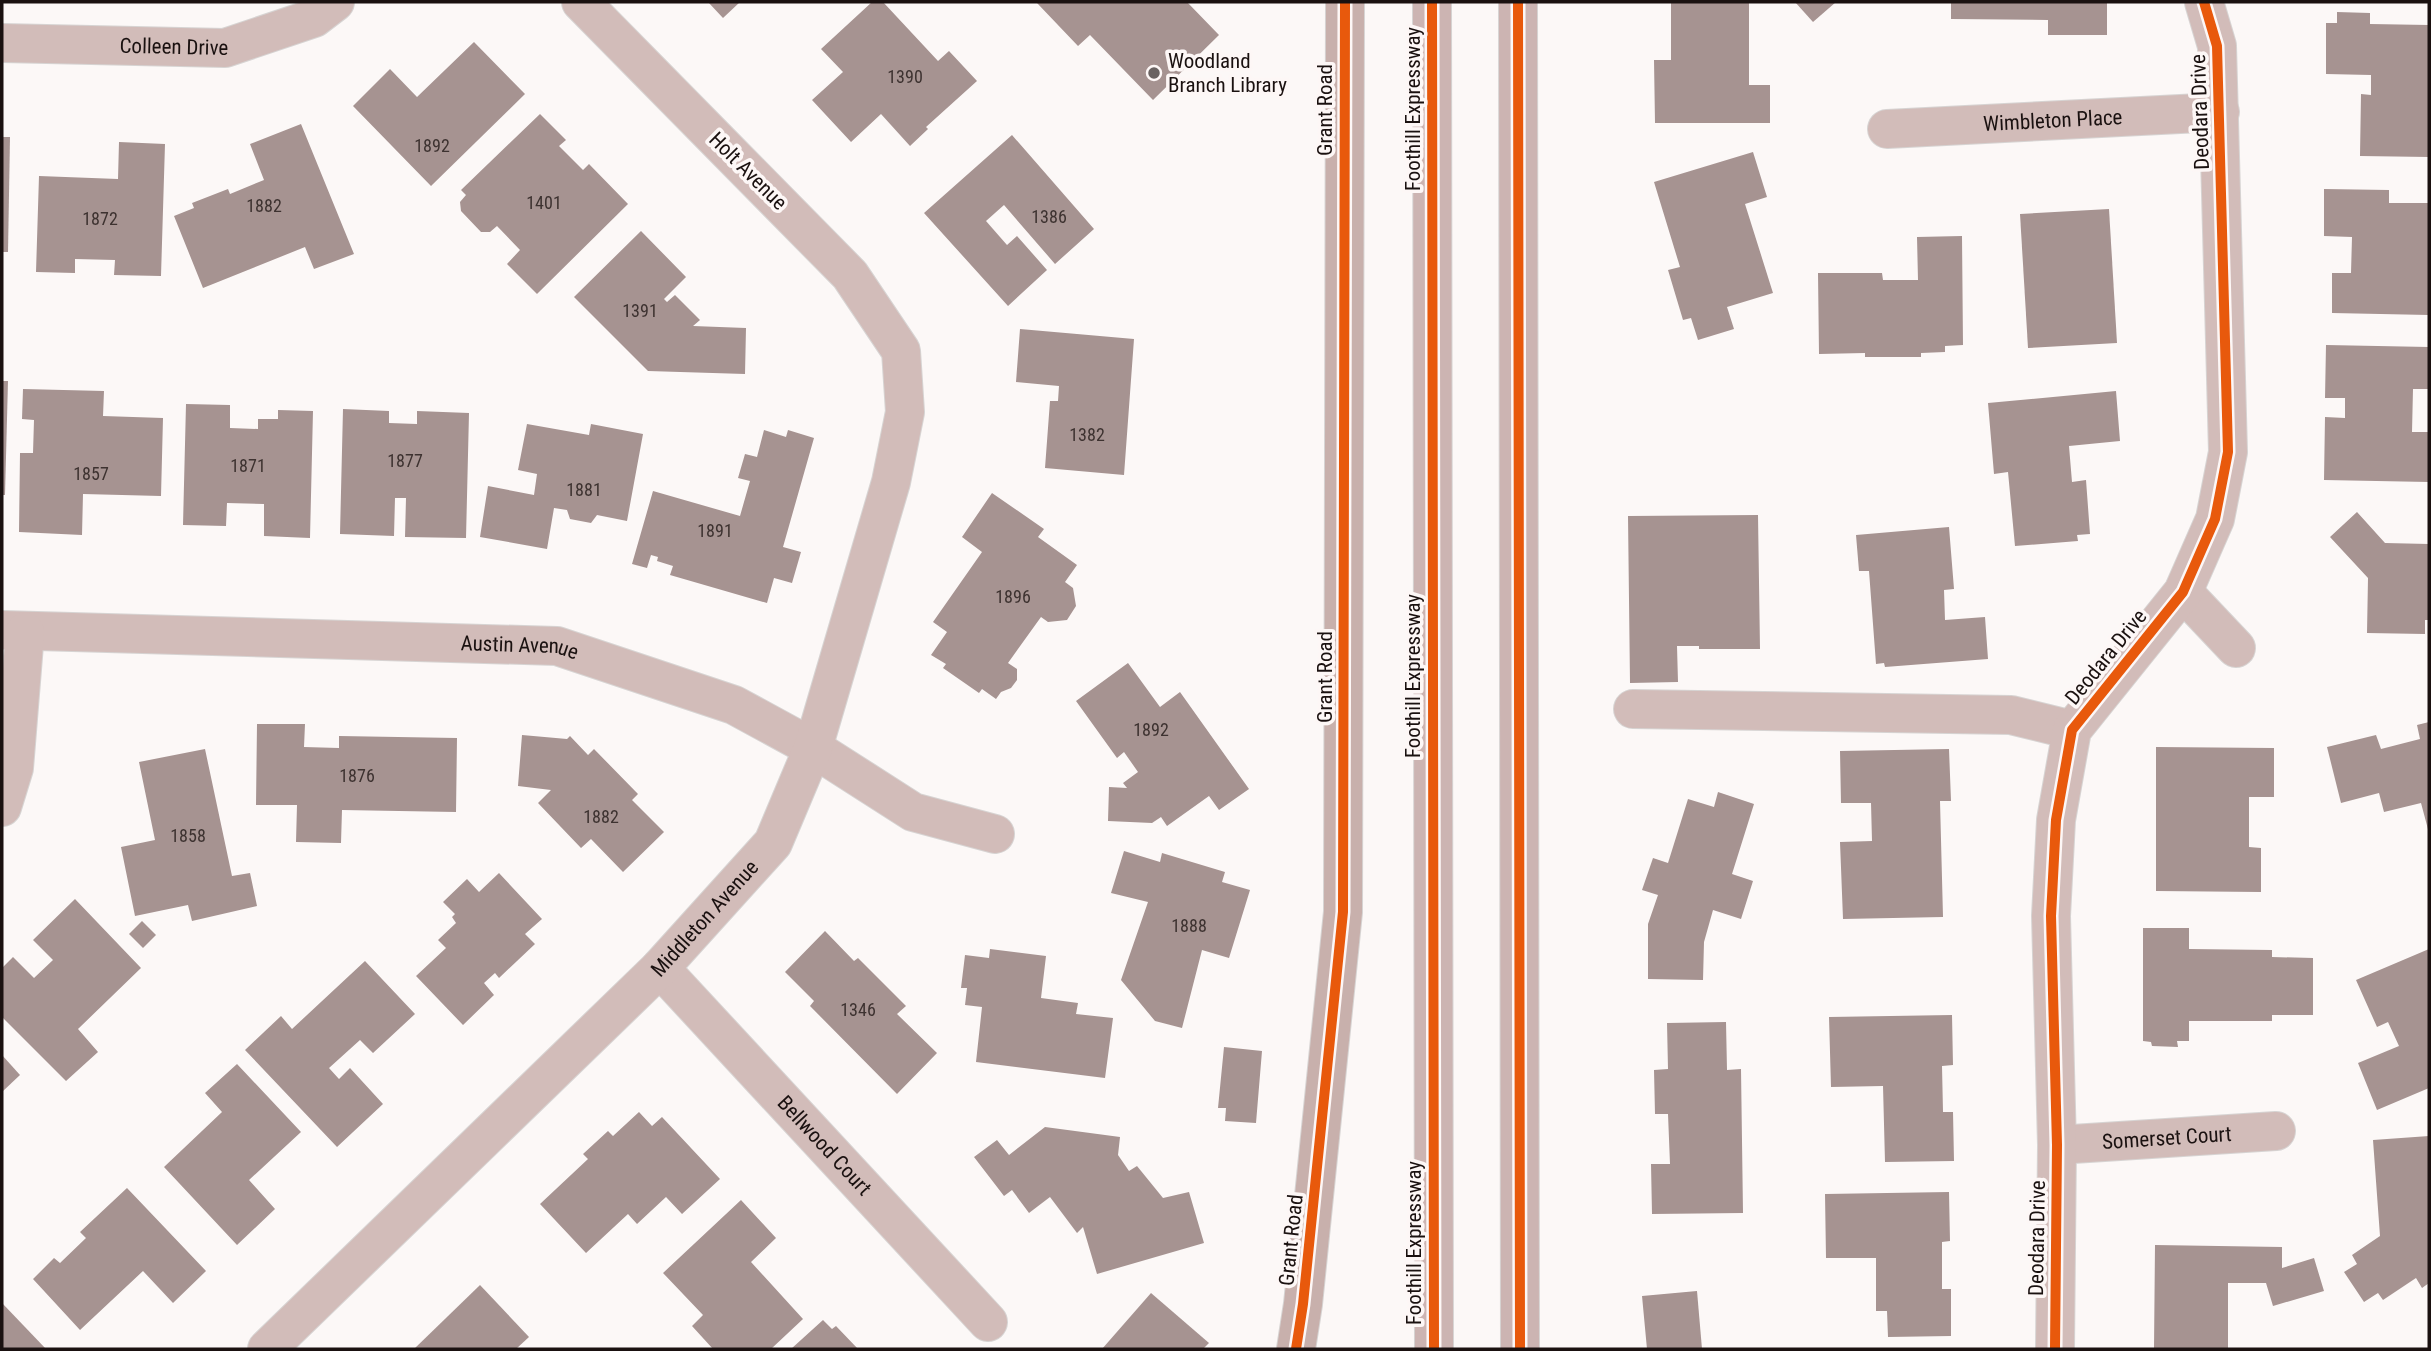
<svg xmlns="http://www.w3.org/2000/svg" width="2431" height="1351" viewBox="0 0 2431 1351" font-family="'Roboto Condensed',sans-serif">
  <rect width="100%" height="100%" fill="#fcf8f7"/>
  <!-- building -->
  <g fill="#a69391">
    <polygon points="708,2 740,2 723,18"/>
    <polygon points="872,2 883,2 938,61 949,51 977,81 926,127 928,129 910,146 881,114 851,142 812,100 843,72 821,49"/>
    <polygon points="1038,2 1187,2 1219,35 1153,100 1090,35 1078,46 1037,3"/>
    <polygon points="1671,2 1749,2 1749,85 1770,85 1770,123 1655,123 1654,60 1671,60"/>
    <polygon points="1795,2 1836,2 1813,22"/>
    <polygon points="1951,2 2107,2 2107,35 2048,35 2048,20 1951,19"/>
    <polygon points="2337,12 2370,13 2370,24 2429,25 2429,157 2360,156 2361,94 2371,95 2371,75 2326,74 2326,23 2337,23"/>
    <polygon points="474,42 525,94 431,186 353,106 390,69 417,97"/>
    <polygon points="540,114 566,140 559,146 583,170 589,164 628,204 537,294 507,264 520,250 497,226 490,232 481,232 461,211 460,202 466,195 461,190"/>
    <polygon points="301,124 354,254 314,269 305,247 203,288 174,216 194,208 192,203 228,189 230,194 264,180 250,144"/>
    <polygon points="1012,135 1094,229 1055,264 1004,205 986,221 1007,245 1017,236 1047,270 1008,306 924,213"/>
    <polygon points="2,137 10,137 8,252 2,252"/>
    <polygon points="119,142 165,144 161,276 114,275 115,260 75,259 75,273 36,272 39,176 118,179"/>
    <polygon points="1753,152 1767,197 1745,204 1773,293 1727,307 1734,329 1698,340 1691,318 1683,320 1668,270 1680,267 1654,182"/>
    <polygon points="2324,189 2389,190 2389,203 2429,203 2429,315 2332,313 2332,273 2351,273 2352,237 2324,236"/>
    <polygon points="2109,209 2117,343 2028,348 2020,214"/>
    <polygon points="641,231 686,277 664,299 667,302 675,295 700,320 693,326 746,328 745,374 648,371 574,297"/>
    <polygon points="1962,236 1963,345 1945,346 1945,352 1921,353 1921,357 1865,357 1865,353 1819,354 1818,273 1882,273 1883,280 1918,280 1917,237"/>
    <polygon points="1020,329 1134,339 1124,475 1045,468 1050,401 1058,401 1059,386 1016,382"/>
    <polygon points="2326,345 2429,347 2429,389 2413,389 2412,432 2429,432 2429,482 2324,480 2325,417 2345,418 2345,398 2325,398"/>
    <polygon points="2,381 8,381 5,495 2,495"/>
    <polygon points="23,389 104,391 103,416 163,418 161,496 83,494 82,535 19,532 20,453 33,453 34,420 22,419"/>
    <polygon points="2116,391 2120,441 2069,446 2072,482 2086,480 2090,534 2077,535 2078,541 2015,546 2008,472 1994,474 1988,403"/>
    <polygon points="186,404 230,405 230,428 258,429 258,419 278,419 278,410 313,411 310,538 264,536 264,504 227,503 226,526 183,525"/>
    <polygon points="343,409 389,411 389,423 417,424 417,411 469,413 466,538 405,537 406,498 395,498 394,536 340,534"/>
    <polygon points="527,424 589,435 591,424 643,434 627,521 597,515 591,523 570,519 567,510 554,508 547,549 480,537 488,486 534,495 537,474 518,470"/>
    <polygon points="764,430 786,437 788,430 814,438 783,547 801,552 792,583 774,578 767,603 670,575 673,566 657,561 658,557 651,555 647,568 632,564 653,491 740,516 750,481 738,478 745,454 757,457"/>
    <polygon points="992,493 1044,529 1038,537 1077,565 1065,582 1073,588 1076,606 1067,620 1048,622 1041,617 1008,663 1017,669 1017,680 1011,688 1001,692 996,699 982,689 979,693 943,668 946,664 931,655 947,632 933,622 982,552 962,537"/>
    <polygon points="2357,512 2385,543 2429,544 2429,620 2425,620 2425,634 2367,633 2368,578 2330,537"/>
    <polygon points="1758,515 1760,649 1699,649 1699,646 1677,646 1678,682 1630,683 1628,516"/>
    <polygon points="1949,527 1954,589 1944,590 1945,620 1985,617 1988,659 1885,667 1884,663 1876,664 1869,571 1859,571 1856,535"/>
    <polygon points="1128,663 1160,707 1180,692 1249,789 1219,810 1209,796 1167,826 1161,817 1152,823 1108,821 1109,787 1127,788 1123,783 1138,772 1124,752 1117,758 1076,701"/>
    <polygon points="2429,722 2429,833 2421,803 2384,812 2379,793 2341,803 2327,747 2376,735 2381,749 2420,739 2417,725"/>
    <polygon points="257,724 305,724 304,747 339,748 339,736 457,738 456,812 342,810 341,843 296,842 297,805 256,805"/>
    <polygon points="522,735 567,739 570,736 588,755 594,749 638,794 632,800 664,832 623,872 591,839 581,848 538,803 551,790 518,786"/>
    <polygon points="2156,747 2274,748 2274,797 2249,797 2249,847 2261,848 2261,892 2156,891"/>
    <polygon points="205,749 232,876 250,873 257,906 192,921 188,905 135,916 121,847 155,840 139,762"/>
    <polygon points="1949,749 1951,801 1940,801 1943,917 1843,919 1840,842 1872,841 1871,803 1841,803 1840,751"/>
    <polygon points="1718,792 1754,804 1732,874 1753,881 1741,919 1713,910 1704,942 1703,980 1648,979 1648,924 1658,895 1642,890 1653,858 1668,863 1688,799 1714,807"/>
    <polygon points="1124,851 1160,862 1162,853 1225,872 1222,882 1250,890 1229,958 1202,950 1182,1028 1155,1021 1121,980 1148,902 1111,893"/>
    <polygon points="499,873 542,919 525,934 535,944 499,978 495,973 484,983 494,995 463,1025 416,976 446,948 438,940 456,923 452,917 455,914 443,902 467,879 479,892"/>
    <polygon points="75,899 141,968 78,1029 98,1052 66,1081 2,1017 2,968 13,957 34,978 53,960 33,940"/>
    <polygon points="142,921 156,935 143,948 129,934"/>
    <polygon points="2143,928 2189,928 2189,949 2272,950 2272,957 2313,958 2313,1015 2272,1015 2272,1021 2189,1021 2189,1041 2177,1041 2178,1047 2152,1046 2151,1042 2143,1041"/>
    <polygon points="825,931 854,961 858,958 906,1006 897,1014 937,1053 897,1094 810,1006 814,1001 785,972"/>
    <polygon points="990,949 1046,956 1041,998 1078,1003 1076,1014 1113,1018 1105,1078 976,1062 982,1007 965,1005 967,988 961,988 965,955 989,958"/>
    <polygon points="2429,949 2429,1088 2377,1110 2358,1063 2399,1046 2388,1022 2377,1027 2356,980"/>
    <polygon points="365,961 415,1014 373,1053 360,1040 329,1068 339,1079 350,1068 383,1104 337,1147 245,1050 281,1016 292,1029"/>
    <polygon points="1952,1015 1953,1065 1942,1066 1943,1112 1953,1112 1954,1161 1885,1162 1883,1086 1831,1087 1829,1017"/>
    <polygon points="1726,1022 1727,1070 1741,1069 1743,1213 1652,1214 1651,1164 1670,1164 1668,1114 1655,1114 1654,1070 1668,1069 1667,1023"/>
    <polygon points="1224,1047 1262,1051 1256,1123 1225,1121 1226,1108 1218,1108"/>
    <polygon points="2,1055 20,1075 2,1092"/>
    <polygon points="237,1064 301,1132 249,1180 275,1209 237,1245 164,1167 222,1112 205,1093"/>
    <polygon points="639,1112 652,1126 662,1117 720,1179 682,1214 666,1197 637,1224 628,1214 586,1253 540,1204 588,1159 583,1154 608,1131 613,1136"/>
    <polygon points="1045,1127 1120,1137 1118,1155 1129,1171 1137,1166 1163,1198 1189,1192 1204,1243 1097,1274 1083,1227 1077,1233 1050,1197 1029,1213 1012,1190 1004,1196 974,1157 997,1140 1009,1155"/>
    <polygon points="2429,1136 2429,1283 2422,1288 2416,1278 2383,1300 2378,1293 2364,1302 2344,1272 2357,1264 2352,1255 2380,1236 2373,1140"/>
    <polygon points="127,1188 206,1271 173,1303 143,1271 80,1330 33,1279 54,1258 60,1263 86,1238 80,1232"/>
    <polygon points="1949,1192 1950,1241 1942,1242 1942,1289 1951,1289 1951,1336 1888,1337 1887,1311 1876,1311 1876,1258 1826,1258 1825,1194"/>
    <polygon points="741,1200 776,1238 751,1262 803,1319 771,1349 713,1349 692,1326 703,1315 663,1273"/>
    <polygon points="2155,1245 2282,1247 2282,1268 2314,1258 2324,1291 2273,1306 2266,1283 2228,1283 2228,1349 2154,1349"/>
    <polygon points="480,1285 529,1337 516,1349 414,1349"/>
    <polygon points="1697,1291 1702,1349 1647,1349 1642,1296"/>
    <polygon points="1151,1293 1209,1343 1203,1349 1102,1349"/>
    <polygon points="2,1303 46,1349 2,1349"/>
    <polygon points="823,1320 832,1329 836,1326 858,1349 791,1349"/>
  </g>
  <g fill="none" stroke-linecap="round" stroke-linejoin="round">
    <!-- street casing -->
    <g stroke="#d7d4d3" stroke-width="40">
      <g id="street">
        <path id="s1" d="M2,43L225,48L314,18L335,2"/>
        <path id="s2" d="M1887,129L2220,112"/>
        <polyline points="2183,592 2236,648"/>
        <path id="s3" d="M2,630L557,646L734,705L813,748L913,812L995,834"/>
        <polyline points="1633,709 2011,715 2072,730"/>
        <polyline points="2,807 14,768 25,632"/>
        <path id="s4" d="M660,968L988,1322"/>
        <path id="s5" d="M2057,1145L2276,1131"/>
        <path id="s6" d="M267,1349L660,968L773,843L813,748L891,482L905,412L901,351L850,275L581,2"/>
        <polyline points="2055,1349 2057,1145 2051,916 2056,820 2072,730 2183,592 2215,519 2228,452 2217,46 2204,2"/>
      </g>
    </g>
    <!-- secondary casing -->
    <g stroke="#d7d4d3" stroke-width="40">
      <polyline id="secondary" points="1296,1349 1303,1304 1343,912 1345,2"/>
    </g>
    <!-- highway casing -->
    <g stroke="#d7d4d3" stroke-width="40">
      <g id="highway">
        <polyline points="1432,2 1434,1349"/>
        <polyline points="1518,2 1520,1349"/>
      </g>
    </g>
    <!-- street -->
    <use href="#street" stroke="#d2bcb9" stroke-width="38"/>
    <!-- secondary -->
    <use href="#secondary" stroke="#c8b0ac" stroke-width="38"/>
    <!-- highway -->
    <use href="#highway" stroke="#ccb4b2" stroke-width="38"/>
    <!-- cycleway casing -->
    <g stroke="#fdf7f6" stroke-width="15">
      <g id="cycleway">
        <polyline points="1432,2 1434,1349"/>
        <polyline points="1518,2 1520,1349"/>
        <polyline points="1296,1349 1303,1304 1343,912 1345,2"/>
        <polyline points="2055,1349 2057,1145 2051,916 2056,820 2072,730 2183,592 2215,519 2228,452 2217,46 2204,2"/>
      </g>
    </g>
    <!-- cycleway -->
    <use href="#cycleway" stroke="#e8590c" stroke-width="10"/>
  </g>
  <!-- markers -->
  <circle fill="#696261" stroke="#fdf7f6" stroke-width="2.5" cx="1154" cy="73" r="7"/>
  <g text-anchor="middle" stroke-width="7" stroke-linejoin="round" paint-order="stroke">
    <!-- number labels -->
    <g font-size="18" fill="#3d3230">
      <text x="905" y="83">1390</text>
      <text x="432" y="152">1892</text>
      <text x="544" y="209">1401</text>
      <text x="264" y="212">1882</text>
      <text x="1049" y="223">1386</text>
      <text x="100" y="225">1872</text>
      <text x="640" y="317">1391</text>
      <text x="1087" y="441">1382</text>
      <text x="405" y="467">1877</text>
      <text x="248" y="472">1871</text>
      <text x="91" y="480">1857</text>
      <text x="584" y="496">1881</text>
      <text x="715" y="537">1891</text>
      <text x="1013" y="603">1896</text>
      <text x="1151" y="736">1892</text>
      <text x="357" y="782">1876</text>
      <text x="601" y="823">1882</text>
      <text x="188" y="842">1858</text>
      <text x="1189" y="932">1888</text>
      <text x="858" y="1016">1346</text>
    </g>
    <!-- street labels -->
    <g font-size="21" fill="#1a1110" stroke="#fdf7f6">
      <text dy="7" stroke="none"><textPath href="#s1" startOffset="172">Colleen Drive</textPath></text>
      <text transform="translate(1413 109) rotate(-90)" y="7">Foothill Expressway</text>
      <text transform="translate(1325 110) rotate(-90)" y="7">Grant Road</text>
      <text transform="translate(2200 112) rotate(-92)" y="7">Deodara Drive</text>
      <text dy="7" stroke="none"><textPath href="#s2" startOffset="166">Wimbleton Place</textPath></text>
      <text transform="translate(748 171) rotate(45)" y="7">Holt Avenue</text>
      <text dy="7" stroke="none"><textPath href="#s3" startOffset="518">Austin Avenue</textPath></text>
      <text transform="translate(2106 657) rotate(-51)" y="7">Deodara Drive</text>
      <text transform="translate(1413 676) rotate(-90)" y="7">Foothill Expressway</text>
      <text transform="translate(1325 677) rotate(-90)" y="7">Grant Road</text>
      <text dy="7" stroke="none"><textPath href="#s6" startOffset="614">Middleton Avenue</textPath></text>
      <text dy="7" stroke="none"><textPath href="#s5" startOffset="110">Somerset Court</textPath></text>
      <text dy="7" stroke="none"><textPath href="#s4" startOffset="242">Bellwood Court</textPath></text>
      <text transform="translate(2037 1238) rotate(-89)" y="7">Deodara Drive</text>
      <text transform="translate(1291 1240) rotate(-84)" y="7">Grant Road</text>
      <text transform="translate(1414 1243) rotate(-90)" y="7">Foothill Expressway</text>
    </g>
    <!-- poi labels -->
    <g font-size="21" fill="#1a1110" stroke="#fdf7f6" text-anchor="start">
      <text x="1168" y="68">Woodland<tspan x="1168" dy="24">Branch Library</tspan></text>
    </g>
  </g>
  <!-- border -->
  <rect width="2431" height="1351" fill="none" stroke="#1a1110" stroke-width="7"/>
</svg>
